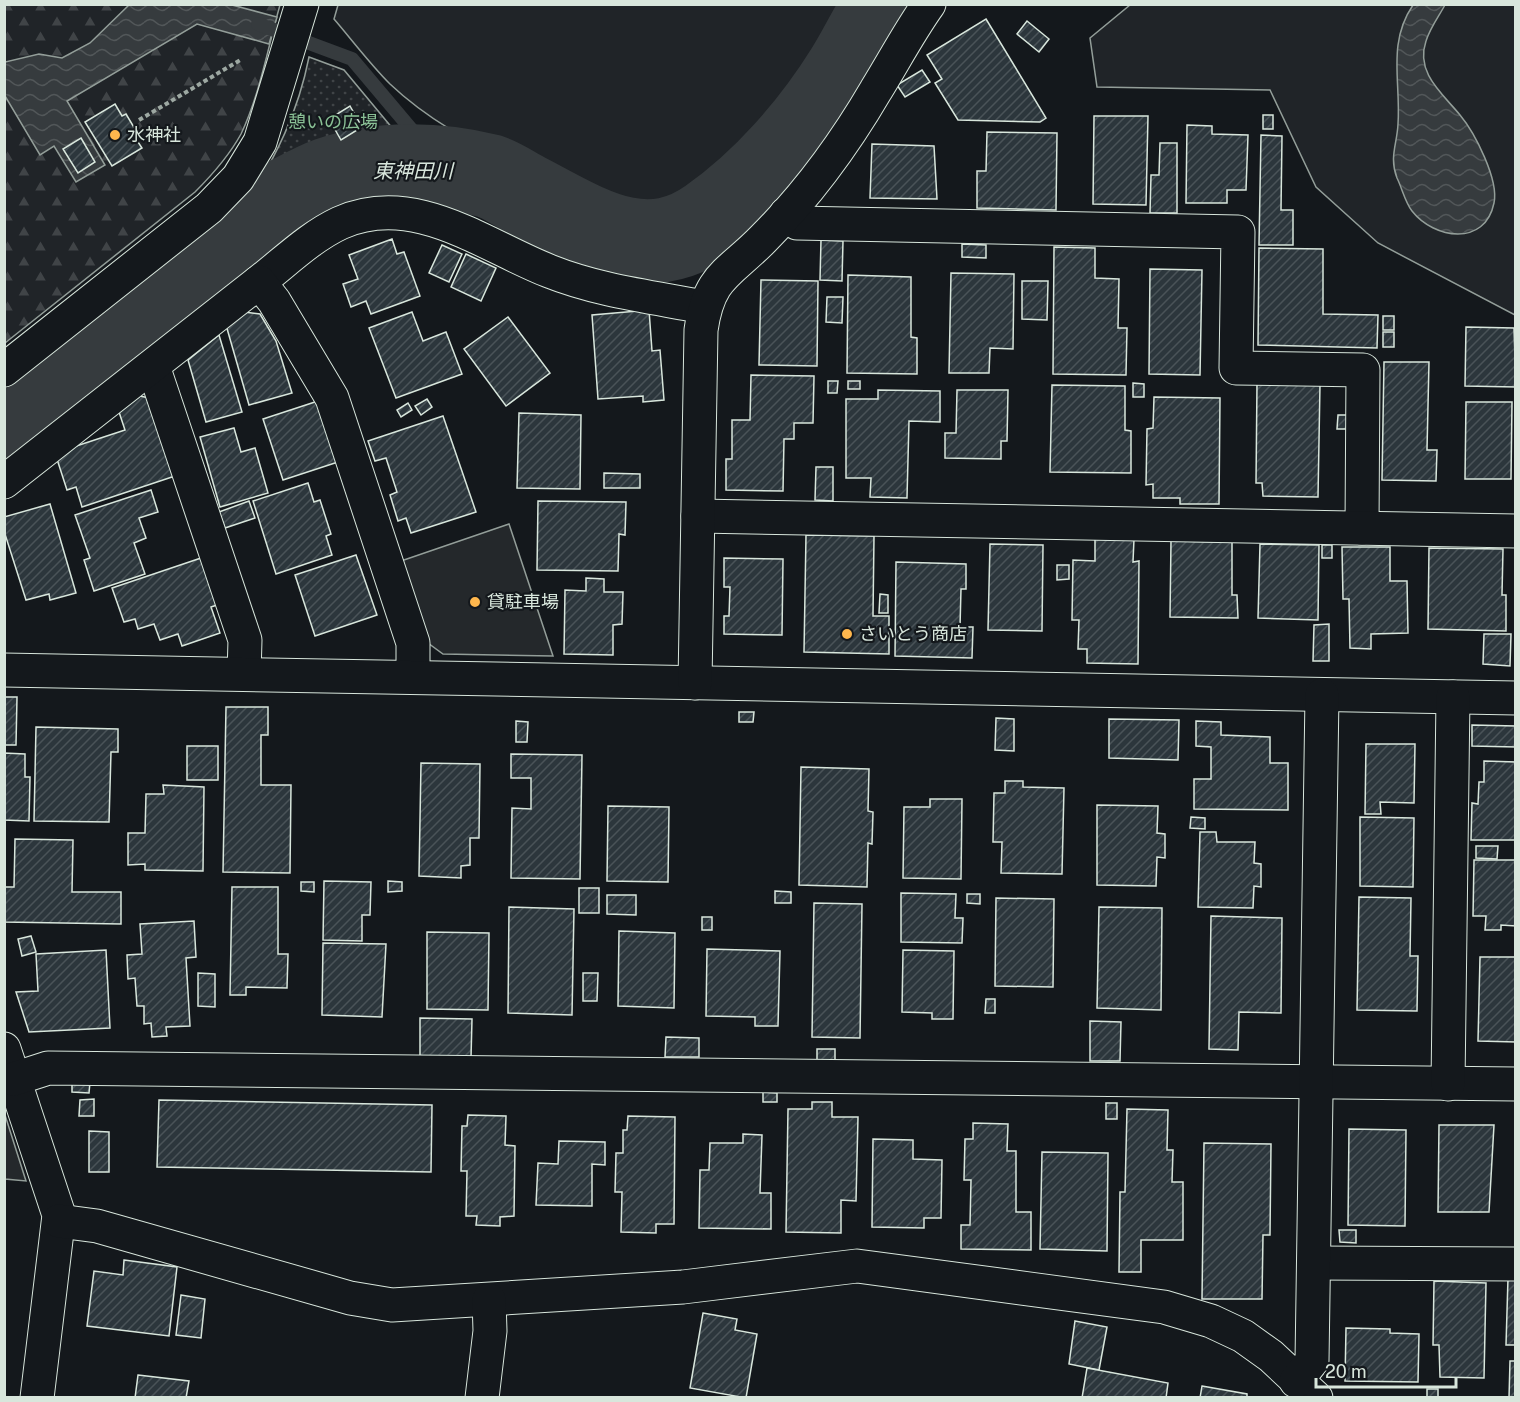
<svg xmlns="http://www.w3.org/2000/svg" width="1520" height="1402" viewBox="0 0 1520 1402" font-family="'Public Sans','Noto Sans JP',sans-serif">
  <defs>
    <pattern id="forest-firs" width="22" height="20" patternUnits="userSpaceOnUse" patternTransform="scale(1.5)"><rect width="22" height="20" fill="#202428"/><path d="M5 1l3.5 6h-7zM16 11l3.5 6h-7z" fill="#404447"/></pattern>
    <pattern id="park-dots" width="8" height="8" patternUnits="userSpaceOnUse" patternTransform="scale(1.5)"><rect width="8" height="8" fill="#202428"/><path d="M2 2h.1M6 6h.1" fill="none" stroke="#404447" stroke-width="1.8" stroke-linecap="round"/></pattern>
    <pattern id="water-waves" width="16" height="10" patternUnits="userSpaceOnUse" patternTransform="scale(1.5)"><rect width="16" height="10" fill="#363b3e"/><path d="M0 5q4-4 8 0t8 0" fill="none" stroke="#525759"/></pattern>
    <pattern id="building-hatch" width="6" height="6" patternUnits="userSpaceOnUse" patternTransform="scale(1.5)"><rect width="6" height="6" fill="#2c363c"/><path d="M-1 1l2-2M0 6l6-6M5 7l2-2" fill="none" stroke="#4a5358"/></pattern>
  </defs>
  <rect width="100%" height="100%" fill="#14181c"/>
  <!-- grass -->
  <g fill="#202428" stroke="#939e99" stroke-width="1.5">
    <path d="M358,4L861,5C850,23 840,42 829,59C798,109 707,225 643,221C603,218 566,192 531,174C482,148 431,123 390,84C370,64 352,40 334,19L338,5Z"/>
    <polygon points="1130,5 1515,5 1515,315 1378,243 1316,187 1270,90 1097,87 1090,38"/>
  </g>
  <!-- forest -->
  <path fill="url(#forest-firs)" stroke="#939e99" stroke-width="1.5" d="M5,5H280C268,47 260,94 241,134C229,156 213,174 195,192L5,343Z"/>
  <!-- park -->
  <path fill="url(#park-dots)" stroke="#939e99" stroke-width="1.5" d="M309,57L344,70L413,153C345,154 307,175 247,203C276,156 298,113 309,57Z"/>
  <!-- parking -->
  <g fill="#24282b" stroke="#939e99" stroke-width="1.5">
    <polygon points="509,524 553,656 443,654 428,643 401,561"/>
    <polygon points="5,1115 26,1181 5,1179"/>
  </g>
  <!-- water -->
  <g fill="url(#water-waves)" stroke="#939e99" stroke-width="1.5">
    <polygon points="129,5 232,5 277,17 269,44 197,24 67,101 105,165 76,182 54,146 40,155 5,96 5,62 39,54 62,58 90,43"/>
    <path d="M1413,5H1445C1439,16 1430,28 1426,41C1415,73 1443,94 1460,115C1475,133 1499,180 1494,203C1485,247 1434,239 1412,211C1405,202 1402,188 1397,178C1389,157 1397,145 1398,124C1401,82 1387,43 1413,5Z"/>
  </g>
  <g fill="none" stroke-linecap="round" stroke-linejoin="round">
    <!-- stream -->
    <polyline stroke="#363b3e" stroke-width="14" points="258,24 352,59 443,167"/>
    <!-- river -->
    <path stroke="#363b3e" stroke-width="84" d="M4,420L280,203C296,195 312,185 329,179C380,162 438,163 489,176C502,180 514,189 526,195C586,226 644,267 710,220C764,182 812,127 847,71C861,49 871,26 886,4"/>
  </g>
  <!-- building -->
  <g fill="url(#building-hatch)" stroke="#d8e6dc" stroke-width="1.5">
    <polygon points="986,19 1046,118 1040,122 958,120 935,83 942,79 927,55"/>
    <polygon points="1027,21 1049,39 1039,52 1017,34"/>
    <polygon points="922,70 930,82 905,97 897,85"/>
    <polygon points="115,104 122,116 126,114 138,134 134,136 142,148 112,166 85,122"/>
    <polygon points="350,106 362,127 341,140 329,119"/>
    <rect x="1263" y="115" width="10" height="14"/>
    <polygon points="1094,116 1148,116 1146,205 1093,204"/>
    <polygon points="1187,125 1212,126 1212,134 1248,135 1246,190 1227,190 1227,203 1186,203"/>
    <polygon points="987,132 1057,133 1056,210 977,208 977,171 986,171"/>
    <polygon points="1261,135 1282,136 1281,210 1293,210 1293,245 1259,245"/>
    <polygon points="81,138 95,162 78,173 63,149"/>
    <polygon points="1160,143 1177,143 1177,213 1150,213 1151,175 1159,175"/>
    <polygon points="872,144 934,146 937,199 870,198"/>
    <polygon points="392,239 397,254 404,252 420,296 371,314 366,301 351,307 343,284 358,279 349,255"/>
    <polygon points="821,240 843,241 842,281 820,280"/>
    <polygon points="962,244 986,245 986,258 962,257"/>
    <polygon points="442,245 462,254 449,282 429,273"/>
    <polygon points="1054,247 1095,248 1095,278 1119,279 1118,328 1127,328 1126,375 1053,374"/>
    <polygon points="1259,248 1323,249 1323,314 1378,315 1377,348 1258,345"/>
    <polygon points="466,254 496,268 481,301 451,287"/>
    <polygon points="1150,269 1202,270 1200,375 1149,374"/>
    <polygon points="951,273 1014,274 1013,349 990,348 989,373 949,373"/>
    <polygon points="848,275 911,277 911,337 917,338 917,374 847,373"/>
    <polygon points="761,280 818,281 817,366 759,365"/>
    <polygon points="1022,281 1048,281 1047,320 1022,319"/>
    <polygon points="827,297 843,297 842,323 826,322"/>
    <polygon points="649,310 652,351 660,350 664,400 643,402 643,396 598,399 592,315"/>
    <polygon points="244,312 260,314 276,341 292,393 249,405 226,325"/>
    <polygon points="412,312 423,341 446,332 462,374 396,398 369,328"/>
    <rect x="1383" y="316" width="11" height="14"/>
    <polygon points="508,317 550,373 506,406 464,349"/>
    <polygon points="1466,327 1514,328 1516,387 1465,386"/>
    <rect x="1383" y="332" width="11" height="15"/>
    <polygon points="219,335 242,412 206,422 188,360"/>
    <polygon points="1384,362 1429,362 1427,450 1437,450 1436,481 1382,480"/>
    <polygon points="751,375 814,376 813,423 794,423 794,439 784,439 783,491 726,490 726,459 732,459 732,420 750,420"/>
    <polygon points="828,381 838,381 837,393 828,393"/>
    <rect x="848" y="381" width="12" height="8"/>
    <polygon points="1133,383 1144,384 1144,397 1133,397"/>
    <polygon points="1257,383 1320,384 1318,497 1263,496 1262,483 1256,483"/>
    <polygon points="1052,385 1125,386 1125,430 1131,431 1131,473 1050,472"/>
    <polygon points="878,390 940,391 940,422 909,421 907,498 870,497 871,478 846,478 846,399 878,399"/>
    <polygon points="957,390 1008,390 1007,441 1001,441 1001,459 945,458 945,433 956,433"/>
    <polygon points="140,396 149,398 175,476 82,507 76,487 67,490 55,453 125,430 119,412"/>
    <polygon points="1154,397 1220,398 1219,504 1180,504 1180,498 1153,498 1153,484 1146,485 1147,429 1153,428"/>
    <polygon points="427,399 432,407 421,415 415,406"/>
    <polygon points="318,401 338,462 283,480 263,419"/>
    <polygon points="1466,402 1512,402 1511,479 1465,479"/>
    <polygon points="408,403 412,410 401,417 397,410"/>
    <polygon points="519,413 581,415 580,489 517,488"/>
    <polygon points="1338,415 1348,415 1347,429 1337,429"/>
    <polygon points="443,416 476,512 411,533 406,518 398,521 390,495 397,492 386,458 375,461 368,441"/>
    <polygon points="234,428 241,452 255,448 268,493 220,507 200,437"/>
    <polygon points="816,467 833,467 833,501 815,500"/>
    <polygon points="604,473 640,474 640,488 604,488"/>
    <polygon points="308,483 314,502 320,500 331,534 326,536 332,555 276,574 253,501"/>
    <polygon points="151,490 158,512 139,518 146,538 134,543 145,574 94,591 84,560 90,558 75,515"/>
    <polygon points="249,501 255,518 225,528 219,512"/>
    <polygon points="538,501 626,502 625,535 619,534 618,571 537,570"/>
    <polygon points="50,504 76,593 50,600 49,594 26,600 4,531 4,517"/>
    <polygon points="806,535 874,536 873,616 889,616 889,654 804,652"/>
    <polygon points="1095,538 1134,539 1133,562 1139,561 1138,664 1087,663 1087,649 1078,649 1079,620 1072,620 1073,560 1095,561"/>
    <polygon points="1171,541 1232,542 1232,595 1237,595 1238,618 1170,617"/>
    <polygon points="990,544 1043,545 1042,631 988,630"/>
    <polygon points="1260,544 1319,545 1318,620 1258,618"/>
    <rect x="1322" y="545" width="10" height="13"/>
    <polygon points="1342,547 1390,547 1390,581 1407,581 1408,633 1371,634 1371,649 1350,648 1349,599 1343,599"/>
    <polygon points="1429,548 1503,549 1502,595 1506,595 1506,631 1428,629"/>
    <polygon points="356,555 377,615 315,636 295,575"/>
    <polygon points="204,557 220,604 211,607 220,633 182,646 178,634 160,640 154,624 138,629 135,619 124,622 112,588"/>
    <polygon points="724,558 783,559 782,635 724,634 724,616 729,616 730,587 724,587"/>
    <polygon points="896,562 966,564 966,589 961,589 960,627 973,627 972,658 895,656"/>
    <polygon points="1057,565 1069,565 1069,579 1057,580"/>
    <polygon points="586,578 604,579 604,592 623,592 622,624 613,625 613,655 564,654 565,590 586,591"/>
    <polygon points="880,594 888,595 888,613 879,613"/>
    <polygon points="1329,624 1329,661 1313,661 1314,625"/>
    <polygon points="1484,634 1511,634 1510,666 1483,664"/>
    <polygon points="4,697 17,697 16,745 4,745"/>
    <polygon points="226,707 268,707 268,735 261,735 261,785 291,785 290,873 223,872"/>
    <polygon points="739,712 754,712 753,722 739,722"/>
    <polygon points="996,718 1014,719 1014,751 995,750"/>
    <polygon points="1109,719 1179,720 1178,760 1109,758"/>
    <polygon points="516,721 528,722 527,742 516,742"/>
    <polygon points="1196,721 1221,722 1221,735 1270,737 1270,763 1288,763 1288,810 1194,809 1194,779 1211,779 1211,747 1196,746"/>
    <polygon points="1472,725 1516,726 1516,747 1472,746"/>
    <polygon points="36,727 118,729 118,752 111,752 109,822 34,821"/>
    <polygon points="1366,744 1415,744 1414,803 1380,802 1381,814 1365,814"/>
    <rect x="187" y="746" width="31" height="34"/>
    <polygon points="4,753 25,754 25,777 30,777 29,821 4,820"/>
    <polygon points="511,754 582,755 580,879 511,878 512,808 531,809 531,778 511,778"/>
    <polygon points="1484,761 1516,762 1516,840 1471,840 1472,803 1478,804 1479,782 1484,782"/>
    <polygon points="421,763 480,764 479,838 470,838 470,865 461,866 461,878 419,876"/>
    <polygon points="801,767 869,769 868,811 873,812 872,844 868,843 867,887 799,885"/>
    <polygon points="1005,781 1023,781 1023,787 1064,788 1062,874 1001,873 1002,842 993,842 994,793 1005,793"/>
    <polygon points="163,785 204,787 203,871 145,870 145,864 128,865 128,833 145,833 146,794 164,794"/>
    <polygon points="930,799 962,799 961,879 903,878 904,807 930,807"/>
    <polygon points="1097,805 1158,806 1157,833 1165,834 1165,858 1157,857 1156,886 1097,885"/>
    <polygon points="608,806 669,807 668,882 607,881"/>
    <polygon points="1191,817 1205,818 1205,829 1190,828"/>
    <polygon points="1360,817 1414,818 1413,887 1360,886"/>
    <polygon points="1200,832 1216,832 1217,842 1255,842 1254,863 1261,864 1261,887 1254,886 1253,908 1198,907"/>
    <polygon points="15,839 73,840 72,892 121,892 121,924 4,922 4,887 14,887"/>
    <polygon points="1476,846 1498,846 1497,859 1476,858"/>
    <polygon points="1474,860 1516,860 1516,926 1501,925 1501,930 1485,930 1486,916 1473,916"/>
    <polygon points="324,881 371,882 370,915 362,915 362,941 323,940"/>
    <polygon points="388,881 402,882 402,891 388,892"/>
    <polygon points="301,882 314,882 314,892 301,891"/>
    <polygon points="232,887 278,887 278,954 288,954 287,988 246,987 246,995 230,995"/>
    <rect x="579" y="888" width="20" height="25"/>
    <polygon points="775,891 791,892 791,903 775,903"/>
    <polygon points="901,893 956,894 955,918 963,918 962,943 901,942"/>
    <polygon points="967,894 980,894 980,904 967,903"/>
    <polygon points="607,895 636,895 636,915 607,914"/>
    <polygon points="1359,897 1411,898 1410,956 1418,956 1417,1011 1357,1010"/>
    <polygon points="996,898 1054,899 1053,987 995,986"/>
    <polygon points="814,903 862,904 860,1038 812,1037"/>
    <polygon points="509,907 574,909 572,1015 508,1013"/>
    <polygon points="1099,907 1162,908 1161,1010 1097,1008"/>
    <polygon points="1211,916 1282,918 1281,1013 1239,1012 1238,1050 1209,1049"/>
    <rect x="702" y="917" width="10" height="13"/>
    <polygon points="194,921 196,957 186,958 190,1026 166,1027 167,1036 152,1037 151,1023 144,1024 144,1006 137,1006 135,978 128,979 127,955 142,954 140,924"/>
    <polygon points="619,931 675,933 674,1008 618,1006"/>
    <polygon points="427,932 489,933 488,1010 427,1009"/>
    <polygon points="31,936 36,952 22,956 18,939"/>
    <polygon points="323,943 386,944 382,1017 322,1015"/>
    <polygon points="707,949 780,951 778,1026 755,1026 755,1017 706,1016"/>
    <polygon points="106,950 110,1028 29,1032 16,992 38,991 36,954"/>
    <polygon points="903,950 954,951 953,1019 932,1019 932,1013 902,1012"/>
    <polygon points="1480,957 1516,957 1516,1042 1478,1041"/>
    <polygon points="198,973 215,974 215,1007 198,1006"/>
    <polygon points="583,973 598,973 597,1001 583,1001"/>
    <polygon points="986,999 995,999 995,1013 985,1013"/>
    <polygon points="420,1018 472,1019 471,1058 420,1057"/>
    <polygon points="1090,1021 1121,1022 1120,1061 1090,1061"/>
    <polygon points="666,1037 699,1038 699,1057 665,1057"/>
    <rect x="817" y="1049" width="18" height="12"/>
    <polygon points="72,1081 90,1082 89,1093 72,1092"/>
    <polygon points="763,1092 777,1093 777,1102 763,1102"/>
    <polygon points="94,1099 94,1116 79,1116 80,1100"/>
    <polygon points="159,1100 432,1105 431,1172 157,1167"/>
    <polygon points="812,1102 832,1102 832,1117 858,1117 856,1201 841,1200 841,1233 786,1232 788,1109 812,1109"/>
    <rect x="1106" y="1103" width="11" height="16"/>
    <polygon points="1127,1109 1168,1110 1167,1150 1173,1150 1172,1182 1183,1182 1183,1240 1141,1240 1141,1272 1119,1272 1120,1192 1125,1192"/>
    <polygon points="468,1115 506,1116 505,1145 515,1146 514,1216 500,1217 500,1226 476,1225 477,1216 466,1216 467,1171 461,1171 462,1126 467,1126"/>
    <polygon points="628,1116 675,1117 674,1224 656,1224 656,1233 621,1232 622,1192 615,1192 616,1153 623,1153 623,1130 627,1130"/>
    <polygon points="973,1123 1008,1124 1007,1151 1016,1151 1016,1212 1031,1212 1031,1250 961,1249 961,1225 970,1225 971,1180 964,1180 965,1139 973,1139"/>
    <polygon points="1439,1125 1494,1125 1489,1212 1438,1212"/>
    <polygon points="1349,1129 1406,1130 1405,1226 1348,1225"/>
    <polygon points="89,1131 109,1132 109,1172 89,1172"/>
    <polygon points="743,1134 762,1135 760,1193 771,1193 771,1229 699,1228 700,1170 709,1170 710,1143 743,1143"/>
    <polygon points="873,1139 913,1140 913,1159 942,1160 941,1218 924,1218 924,1228 872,1227"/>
    <polygon points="559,1141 605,1142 605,1165 592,1164 592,1206 536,1205 538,1163 558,1164"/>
    <polygon points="1204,1143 1271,1144 1270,1235 1263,1235 1262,1299 1202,1299"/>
    <polygon points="1042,1152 1108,1153 1107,1251 1040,1249"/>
    <polygon points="1339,1230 1356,1230 1356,1243 1340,1242"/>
    <polygon points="124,1260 177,1267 169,1336 87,1326 94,1271 123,1275"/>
    <polygon points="1508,1278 1516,1278 1516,1345 1506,1345"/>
    <polygon points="1434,1281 1486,1283 1484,1378 1440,1377 1439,1345 1433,1345"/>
    <polygon points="181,1295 205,1299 201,1338 176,1335"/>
    <polygon points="703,1313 737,1319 735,1330 757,1334 746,1398 690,1388"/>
    <polygon points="1075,1321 1107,1327 1099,1370 1069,1364"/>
    <polygon points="1346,1328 1390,1329 1390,1333 1419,1334 1418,1382 1345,1381"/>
    <polygon points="1510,1361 1516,1361 1516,1398 1509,1398"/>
    <polygon points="1087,1368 1168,1383 1166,1398 1082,1398"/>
    <polygon points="138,1375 189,1381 186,1398 135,1398"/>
    <polygon points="1202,1386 1247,1394 1247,1398 1200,1398"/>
    <rect x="1427" y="1389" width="11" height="9"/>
  </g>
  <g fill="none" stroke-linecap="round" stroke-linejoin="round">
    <!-- minor casing -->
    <g stroke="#d8e6dc" stroke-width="35">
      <g id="minor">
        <polyline points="786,214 797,223 1238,232 1236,368 1363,370 1362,528"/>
        <path d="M259,282C285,262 310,237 340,223C414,190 483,245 549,271C599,291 652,297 704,307"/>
        <polyline points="153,366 245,640 244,674"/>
        <polyline points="4,370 209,208 238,178 260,142 302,4"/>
        <polyline points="4,482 259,282 274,301 332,398 413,643 413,677"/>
        <polyline points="698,516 1516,531"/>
        <polyline points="4,670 1516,698"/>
        <path d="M695,683L701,330C709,275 729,274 763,239C807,195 845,143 876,90C894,61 909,32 929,4"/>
        <polyline points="4,1049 59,1215 37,1398"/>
        <polyline points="14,1079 48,1068 1516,1084"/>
        <polyline points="1448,1084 1453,697"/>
        <polyline points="59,1221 97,1226 350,1298 392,1305 683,1287 857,1266 1164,1307 1211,1321 1243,1336 1271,1356 1316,1398"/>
        <polyline points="1314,1263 1516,1264"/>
        <polyline points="1296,1381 1312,1361 1322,695"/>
        <polyline points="482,1398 490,1331 489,1300"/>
      </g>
    </g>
    <!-- path -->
    <polyline stroke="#9da8a2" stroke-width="4" stroke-dasharray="4.5 3" stroke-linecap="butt" points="139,120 242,59"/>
    <!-- minor -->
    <use href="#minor" stroke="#14181c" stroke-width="33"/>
  </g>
  <!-- markers -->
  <g fill="#ffb74d" stroke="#14181c" stroke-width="2">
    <circle cx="115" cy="135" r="6"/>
    <circle cx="475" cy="602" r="6"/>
    <circle cx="847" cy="634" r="6"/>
  </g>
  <g text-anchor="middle" stroke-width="4.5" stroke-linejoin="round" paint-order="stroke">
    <!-- park labels -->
    <g font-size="18" fill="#8ac095" stroke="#14181c">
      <text x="333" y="128">憩いの広場</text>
    </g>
    <!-- poi labels -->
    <g font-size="18" fill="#d8e6dc" stroke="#14181c" text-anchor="start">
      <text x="127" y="141">水神社</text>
      <text x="487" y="608">貸駐車場</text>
      <text x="859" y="640">さいとう商店</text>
    </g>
    <!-- water labels -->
    <g font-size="20" font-style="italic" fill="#d8e6dc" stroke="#14181c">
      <text x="413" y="178">東神田川</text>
    </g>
  </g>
  <!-- border -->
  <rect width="1520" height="1402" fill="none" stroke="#d8e6dc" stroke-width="12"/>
  <!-- scale -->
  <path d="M1316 1378v9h140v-9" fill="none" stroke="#d8e6dc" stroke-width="3"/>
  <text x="1325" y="1378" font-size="18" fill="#d8e6dc" stroke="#14181c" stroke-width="4.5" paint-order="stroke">20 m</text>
</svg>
